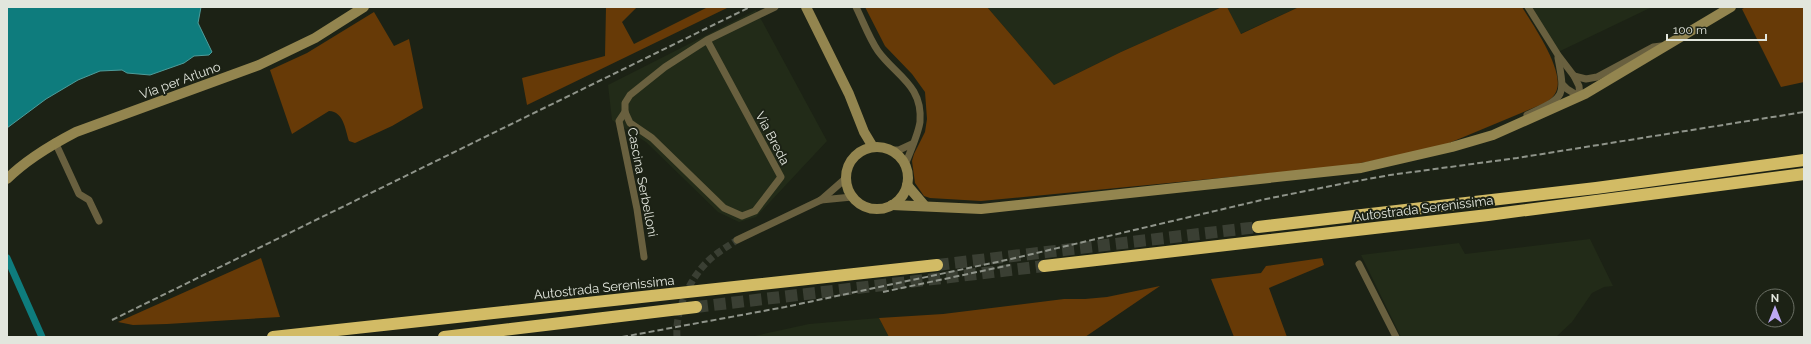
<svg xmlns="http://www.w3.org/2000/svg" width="1811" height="344" viewBox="0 0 1811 344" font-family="Raleway,sans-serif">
  <rect width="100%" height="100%" fill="#1c2215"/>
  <!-- built -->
  <g fill="#222b18">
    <polygon points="987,7 1222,7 1121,52 1054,85"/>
    <polygon points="1227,7 1299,7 1240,34"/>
    <polygon points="1528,7 1652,7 1554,54"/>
    <polygon points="756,10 827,141 756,217 739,222 718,212 646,142 612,120 608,85"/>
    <polygon points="1590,239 1613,286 1604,287 1592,293 1572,322 1556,337 1401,337 1361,255 1459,243 1465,254"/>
    <polygon points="879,318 889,337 750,337 809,324"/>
  </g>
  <!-- green -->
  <g fill="#673a07">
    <polygon points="606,7 637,7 622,22 634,44 708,7 729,7 527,105 522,78 605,56"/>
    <path d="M865,7H987L1054,85L1121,52L1222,7H1227L1241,34L1299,7H1522C1533,25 1563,68 1557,89C1555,96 1550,100 1545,103L1442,146L1430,150L1345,166L981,201L930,198L924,196L915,183L912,161L914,154L925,132L927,119L925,92L912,74L885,46Z"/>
    <polygon points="1746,7 1804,7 1804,82 1781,87 1742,9"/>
    <path d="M374,12L394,46L409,39L423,108L392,126L355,143L349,141C345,129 344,112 329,111L292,134L270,70L307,53Z"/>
    <polygon points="261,258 280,317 167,324 133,325 118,322"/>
    <polygon points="1322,258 1324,265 1269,288 1287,337 1234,337 1211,279 1261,273 1266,266"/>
    <polygon points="1160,286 1085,337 889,337 879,318 943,314 1064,299 1085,299 1107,297"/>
  </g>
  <!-- water -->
  <polygon fill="#0e7c7d" stroke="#4e9c9a" points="7,7 201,7 198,23 212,52 209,55 194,56 184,63 150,75 127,73 122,70 100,71 78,80 46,99 7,128"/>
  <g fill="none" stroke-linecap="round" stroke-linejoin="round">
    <!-- canal -->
    <polyline stroke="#0e7c7d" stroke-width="7" points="7,258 42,337"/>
    <!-- street-tunnel -->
    <path stroke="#3a3f33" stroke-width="7" stroke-dasharray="7 3.5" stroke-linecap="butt" d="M677,337C675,311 689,280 707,262C716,253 727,247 737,240"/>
    <!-- highway-tunnel -->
    <g stroke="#3a3f33" stroke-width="12" stroke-dasharray="12 6" stroke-linecap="butt">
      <polyline points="937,265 1258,227"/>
      <polyline points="696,307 1044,266"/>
    </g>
    <!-- street -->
    <g stroke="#69603f" stroke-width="7">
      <path d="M856,7C863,21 869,38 878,51C896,76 923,85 920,122C918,135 910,152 905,165"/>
      <polyline points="1528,7 1558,55 1574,76 1586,79 1597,77 1653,47 1661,46"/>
      <polyline points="707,40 781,177 755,211 742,216 724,208 652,138 630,123 625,112 625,103 630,95 665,67 707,40 775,7"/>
      <polyline points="1563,85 1567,89 1580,97 1579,86 1574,76"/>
      <polyline points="625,112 619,121 637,209 644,257"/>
      <path d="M1527,115C1564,97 1566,99 1558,58"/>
      <polyline points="55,142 79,194 89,200 99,221"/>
      <polyline points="890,150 899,150 912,144"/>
      <polyline points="821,200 852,197"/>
      <polyline points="737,240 821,200 845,179"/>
      <polyline points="1359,264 1396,337"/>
    </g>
    <!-- secondary -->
    <g stroke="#93854f" stroke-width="10">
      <polyline points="806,7 849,94 864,132 873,147"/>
      <circle cx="877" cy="178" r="31"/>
      <path d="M7,179C27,159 51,145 76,132L259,65L315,38L364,7"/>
      <polyline points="907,185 924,205"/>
      <polyline points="892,205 981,209 1361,168 1452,147 1493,135 1585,94 1731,7"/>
    </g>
    <!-- highway -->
    <g stroke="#d2bb65" stroke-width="12">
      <polyline points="1258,227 1596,188 1804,160"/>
      <polyline points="1044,266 1488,215 1804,174"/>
      <polyline points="273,337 937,265"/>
      <polyline points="444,337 696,307"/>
    </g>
    <!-- rail -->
    <g stroke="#8f948a" stroke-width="2" stroke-dasharray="6 3" stroke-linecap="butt">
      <polyline points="883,292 1010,265"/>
      <polyline points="112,320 750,7"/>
      <polyline points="622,337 785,307 1011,259 1266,199 1346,183 1390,175 1517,158 1804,112"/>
    </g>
  </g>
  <g text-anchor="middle" stroke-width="4" stroke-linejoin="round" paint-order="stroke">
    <!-- street labels -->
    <g font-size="13" fill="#e2e6dd" stroke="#1c2215">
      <text transform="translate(180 80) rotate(-20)" y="5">Via per Arluno</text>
      <text transform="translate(773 138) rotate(62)" y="5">Via Breda</text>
      <text transform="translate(643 182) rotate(79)" y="5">Cascina Serbelloni</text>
      <text transform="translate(1423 208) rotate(-7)" y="5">Autostrada Serenissima</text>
      <text transform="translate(604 287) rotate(-6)" y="5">Autostrada Serenissima</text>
    </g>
  </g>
  <!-- border -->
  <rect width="1811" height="344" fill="none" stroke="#e2e6dd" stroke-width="16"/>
  <!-- north arrow -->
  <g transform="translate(1775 308)"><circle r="19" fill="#1c2215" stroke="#6b7065"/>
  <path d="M0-3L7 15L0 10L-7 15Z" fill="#bda9f5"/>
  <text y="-6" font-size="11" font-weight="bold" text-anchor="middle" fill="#e2e6dd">N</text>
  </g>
  <!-- scale -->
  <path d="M1667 34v6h99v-6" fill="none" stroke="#e2e6dd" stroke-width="2"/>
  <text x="1673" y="34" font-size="12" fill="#e2e6dd" stroke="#1c2215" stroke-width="3" paint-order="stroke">100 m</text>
</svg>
